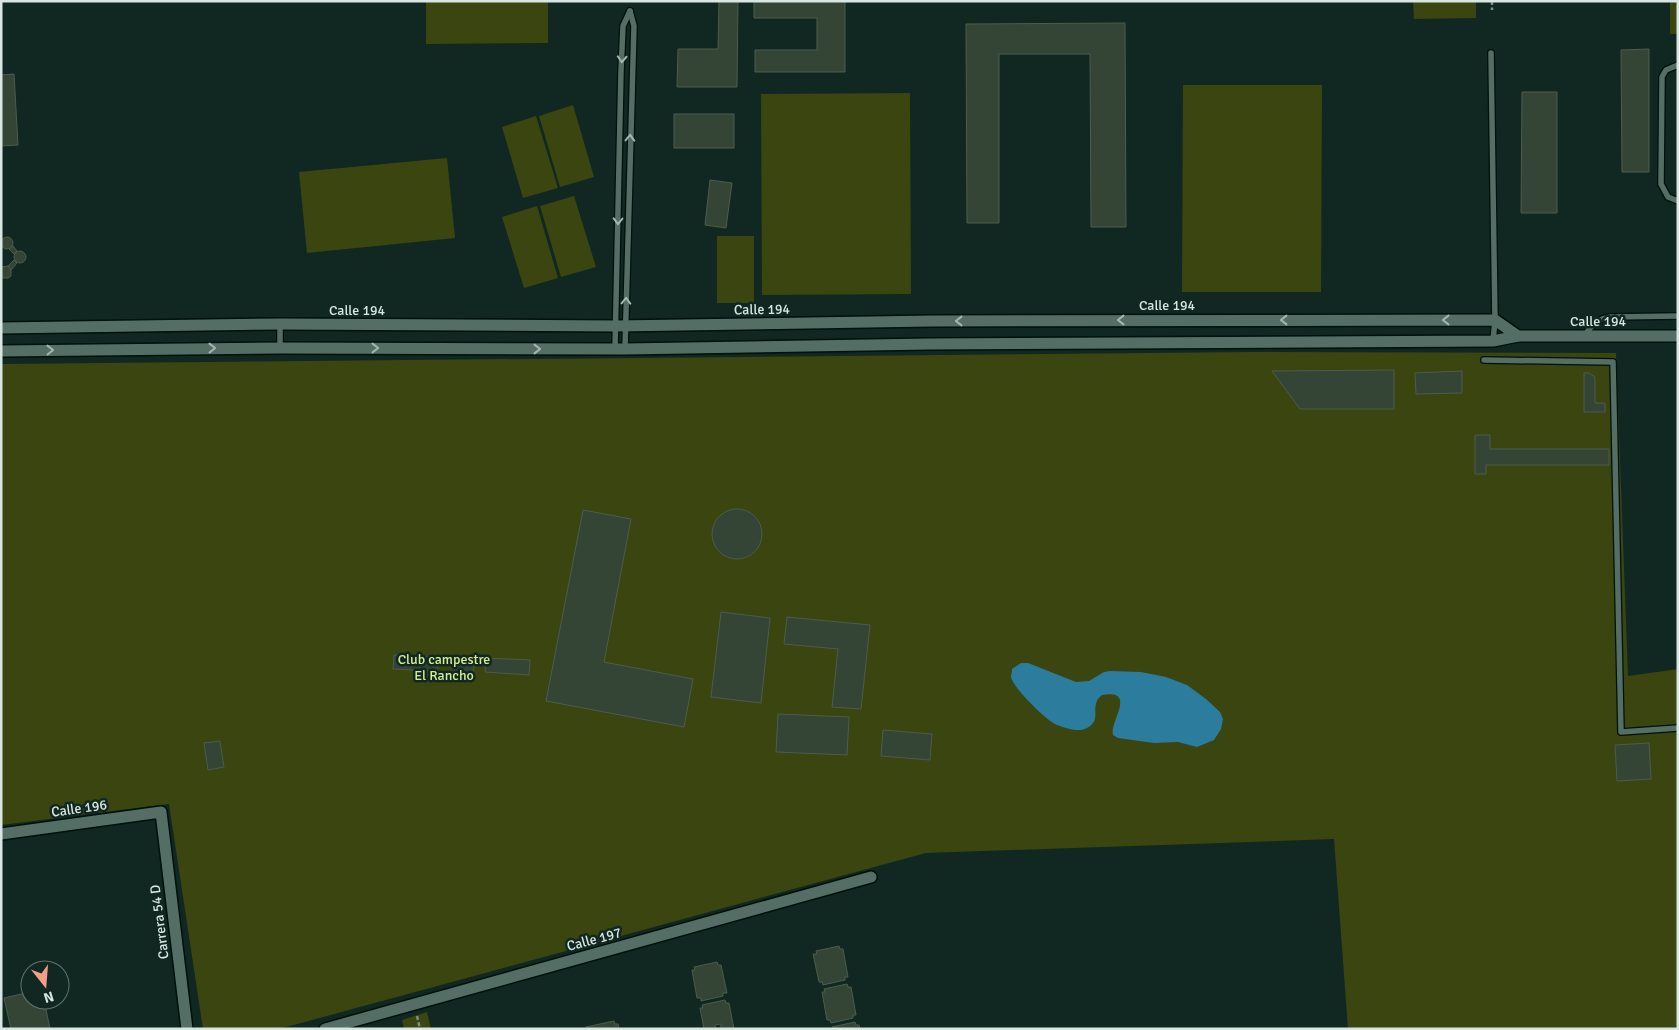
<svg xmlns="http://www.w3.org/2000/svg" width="1679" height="1030" viewBox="0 0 1679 1030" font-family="Signika,sans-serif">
  <rect width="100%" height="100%" fill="#102821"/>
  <!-- green -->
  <g fill="#3a4510">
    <polygon points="426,1 548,1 548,43 426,44"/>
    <polygon points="1413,1 1476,1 1476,18 1414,19"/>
    <rect x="1670" y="1" width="8" height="33"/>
    <polygon points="1183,85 1322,85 1321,292 1182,292"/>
    <polygon points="910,93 911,294 762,295 761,94"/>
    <polygon points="573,105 594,177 560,187 539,116"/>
    <polygon points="536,116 558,188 523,198 502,127"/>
    <polygon points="447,158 455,238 307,253 299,172"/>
    <polygon points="574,196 596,267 561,277 540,206"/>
    <polygon points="537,206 558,278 524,288 502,217"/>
    <rect x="717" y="236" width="37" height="67"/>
    <polygon points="1252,352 1616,353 1628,676 1678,669 1678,1029 1348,1029 1334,839 926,853 279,1029 203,1029 169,804 1,825 1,364"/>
    <polygon points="427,1012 431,1029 404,1029 402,1020"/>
  </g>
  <!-- water -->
  <path fill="#2c7c9d" d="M1021,663H1028L1076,682L1089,681L1104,672L1110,671L1141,672L1166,677L1187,685L1206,699L1220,712L1223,719L1221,729L1214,740L1197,747L1178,742L1154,743L1118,738L1113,735C1109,722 1138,689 1102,695C1100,697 1098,698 1097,701C1092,712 1101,720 1087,728C1077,733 1066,728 1057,725C1047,721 1013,688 1011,677C1011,675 1012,672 1012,669Z"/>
  <!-- building -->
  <g fill="#344536" stroke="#4c5d4d">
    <polygon points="719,1 738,1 737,87 677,87 678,49 718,49"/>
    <polygon points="754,1 845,1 845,72 755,72 755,50 817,50 817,18 754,18"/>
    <polygon points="1125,23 1126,227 1091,227 1090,54 999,54 999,223 967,223 966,24"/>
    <polygon points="1649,49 1649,172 1622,172 1621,50"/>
    <polygon points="14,74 18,145 1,146 1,75"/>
    <polygon points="1522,92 1557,92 1557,213 1521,213"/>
    <rect x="674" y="114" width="60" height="34"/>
    <polygon points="710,180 732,183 726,228 705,225"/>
    <circle cx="7" cy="243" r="6"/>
    <polygon points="13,246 17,251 14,254 9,249"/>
    <circle cx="20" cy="257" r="6"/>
    <polygon points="14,260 17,263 11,270 8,266"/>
    <polygon points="8,266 11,270 11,276 8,278 2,278 1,267"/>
    <polygon points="1394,370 1394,409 1300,409 1272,371"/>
    <polygon points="1462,371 1462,393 1416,394 1415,373"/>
    <polygon points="1584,373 1589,373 1595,377 1595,403 1605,403 1605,412 1584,412"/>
    <polygon points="1475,435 1490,435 1490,449 1609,449 1609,465 1486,465 1486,474 1475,474"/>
    <circle cx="737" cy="534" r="25"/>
    <polygon points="583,510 631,519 604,662 693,679 684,727 546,701"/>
    <polygon points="721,612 770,618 761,703 711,697"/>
    <polygon points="787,617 870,625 861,709 832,707 838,649 784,644"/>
    <polygon points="394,655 438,657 437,671 393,669"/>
    <circle cx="464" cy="667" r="10"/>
    <polygon points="486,658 530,660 529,675 485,672"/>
    <polygon points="778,714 849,717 847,755 776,752"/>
    <polygon points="883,730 932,734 930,760 881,756"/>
    <polygon points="220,741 224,767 208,770 204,743"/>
    <polygon points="1649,743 1651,779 1617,781 1615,745"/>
    <polygon points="839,946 840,949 843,949 848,977 845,977 845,980 823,985 822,982 819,982 813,954 817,954 816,951"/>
    <polygon points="717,962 718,965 721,965 727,993 723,993 723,996 701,1001 701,998 697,998 692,970 695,970 694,967"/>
    <polygon points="847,984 848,987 851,987 856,1015 853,1015 853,1018 831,1023 830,1020 827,1020 822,992 825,992 824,989"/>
    <polygon points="30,992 30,1000 44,1000 50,1029 11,1029 4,998"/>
    <polygon points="725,1000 726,1003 729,1003 734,1029 716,1029 721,1028 721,1024 715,1025 716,1029 704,1029 700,1008 703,1008 702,1005"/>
    <polygon points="614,1021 615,1024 618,1024 619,1029 587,1029 586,1027"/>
    <polygon points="855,1022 856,1025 859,1025 860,1029 833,1029 832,1027"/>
  </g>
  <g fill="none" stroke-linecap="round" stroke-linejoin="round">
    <!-- lane casing -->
    <g stroke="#00100b" stroke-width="8">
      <g id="lane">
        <polyline points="1491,53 1495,320 1493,341"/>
        <polyline points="1678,65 1666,70 1662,77 1661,184 1668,197 1678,201"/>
        <polyline points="280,324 280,348"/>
        <path d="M1585,335C1592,325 1597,319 1610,317L1678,316"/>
        <polyline points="615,349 621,71 623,26 630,11"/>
        <polyline points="625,349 634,26 630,11"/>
        <polyline points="1484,360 1613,362 1621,732 1678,728"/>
      </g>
    </g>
    <!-- street casing -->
    <g stroke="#00100b" stroke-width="14">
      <g id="street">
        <polyline points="1,328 280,324 616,326 932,321 1495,320 1518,336"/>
        <polyline points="1,351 280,348 625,349 929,344 1493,341 1518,336 1678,336"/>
        <polyline points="1,834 161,812 187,1029"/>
        <polyline points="325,1029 871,877"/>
      </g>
    </g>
    <!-- path -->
    <g stroke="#7c8f89" stroke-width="2.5" stroke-dasharray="4 2.5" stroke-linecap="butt">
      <polyline points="1492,1 1492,10"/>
      <polyline points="417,1016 420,1029"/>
    </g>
    <!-- lane -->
    <use href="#lane" stroke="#546e66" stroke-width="5.5"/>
    <!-- street -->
    <use href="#street" stroke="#546e66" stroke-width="11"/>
  </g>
  <!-- one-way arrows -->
  <defs><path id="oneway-chevron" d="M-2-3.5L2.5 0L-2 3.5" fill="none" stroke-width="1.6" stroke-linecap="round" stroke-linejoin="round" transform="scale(1.25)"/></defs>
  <g stroke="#a3b7b0">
    <use href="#oneway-chevron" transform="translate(622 59) rotate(93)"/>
    <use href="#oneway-chevron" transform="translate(630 138) rotate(-88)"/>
    <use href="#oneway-chevron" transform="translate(618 221) rotate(91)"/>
    <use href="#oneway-chevron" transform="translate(626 301) rotate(-88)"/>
    <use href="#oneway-chevron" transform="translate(1121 320) rotate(180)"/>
    <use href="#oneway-chevron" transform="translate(1284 320) rotate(180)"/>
    <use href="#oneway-chevron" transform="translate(1446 320) rotate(180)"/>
    <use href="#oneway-chevron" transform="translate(959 321) rotate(180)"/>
    <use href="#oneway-chevron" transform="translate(212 348) rotate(-1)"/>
    <use href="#oneway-chevron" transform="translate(375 348)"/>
    <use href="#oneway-chevron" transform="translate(537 349)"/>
    <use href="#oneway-chevron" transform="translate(50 350) rotate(-1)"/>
  </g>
  <g text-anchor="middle" stroke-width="5" stroke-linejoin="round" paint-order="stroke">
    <!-- street labels -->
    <g font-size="14" fill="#d8e7e2" stroke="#102821">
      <text x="1167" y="310">Calle 194</text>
      <text transform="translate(762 309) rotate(-1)" y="5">Calle 194</text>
      <text x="357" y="315">Calle 194</text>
      <text x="1598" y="326">Calle 194</text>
      <text transform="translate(79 808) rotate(-8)" y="5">Calle 196</text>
      <text transform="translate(159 922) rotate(-97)" y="5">Carrera 54 D</text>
      <text transform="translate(594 939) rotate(-15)" y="5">Calle 197</text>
    </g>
    <!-- park labels -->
    <g font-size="14" fill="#d7ed8f" stroke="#102821">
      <text x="444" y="664">Club campestre<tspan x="444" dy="16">El Rancho</tspan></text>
    </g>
  </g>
  <!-- border -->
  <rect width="1679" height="1030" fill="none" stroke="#d8e7e2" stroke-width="5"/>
  <!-- north arrow -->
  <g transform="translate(45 985) rotate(163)"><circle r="24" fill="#102821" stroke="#60746e"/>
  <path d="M0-4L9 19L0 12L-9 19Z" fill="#f39f85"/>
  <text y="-8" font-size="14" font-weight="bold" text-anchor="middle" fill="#d8e7e2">N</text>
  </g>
</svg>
